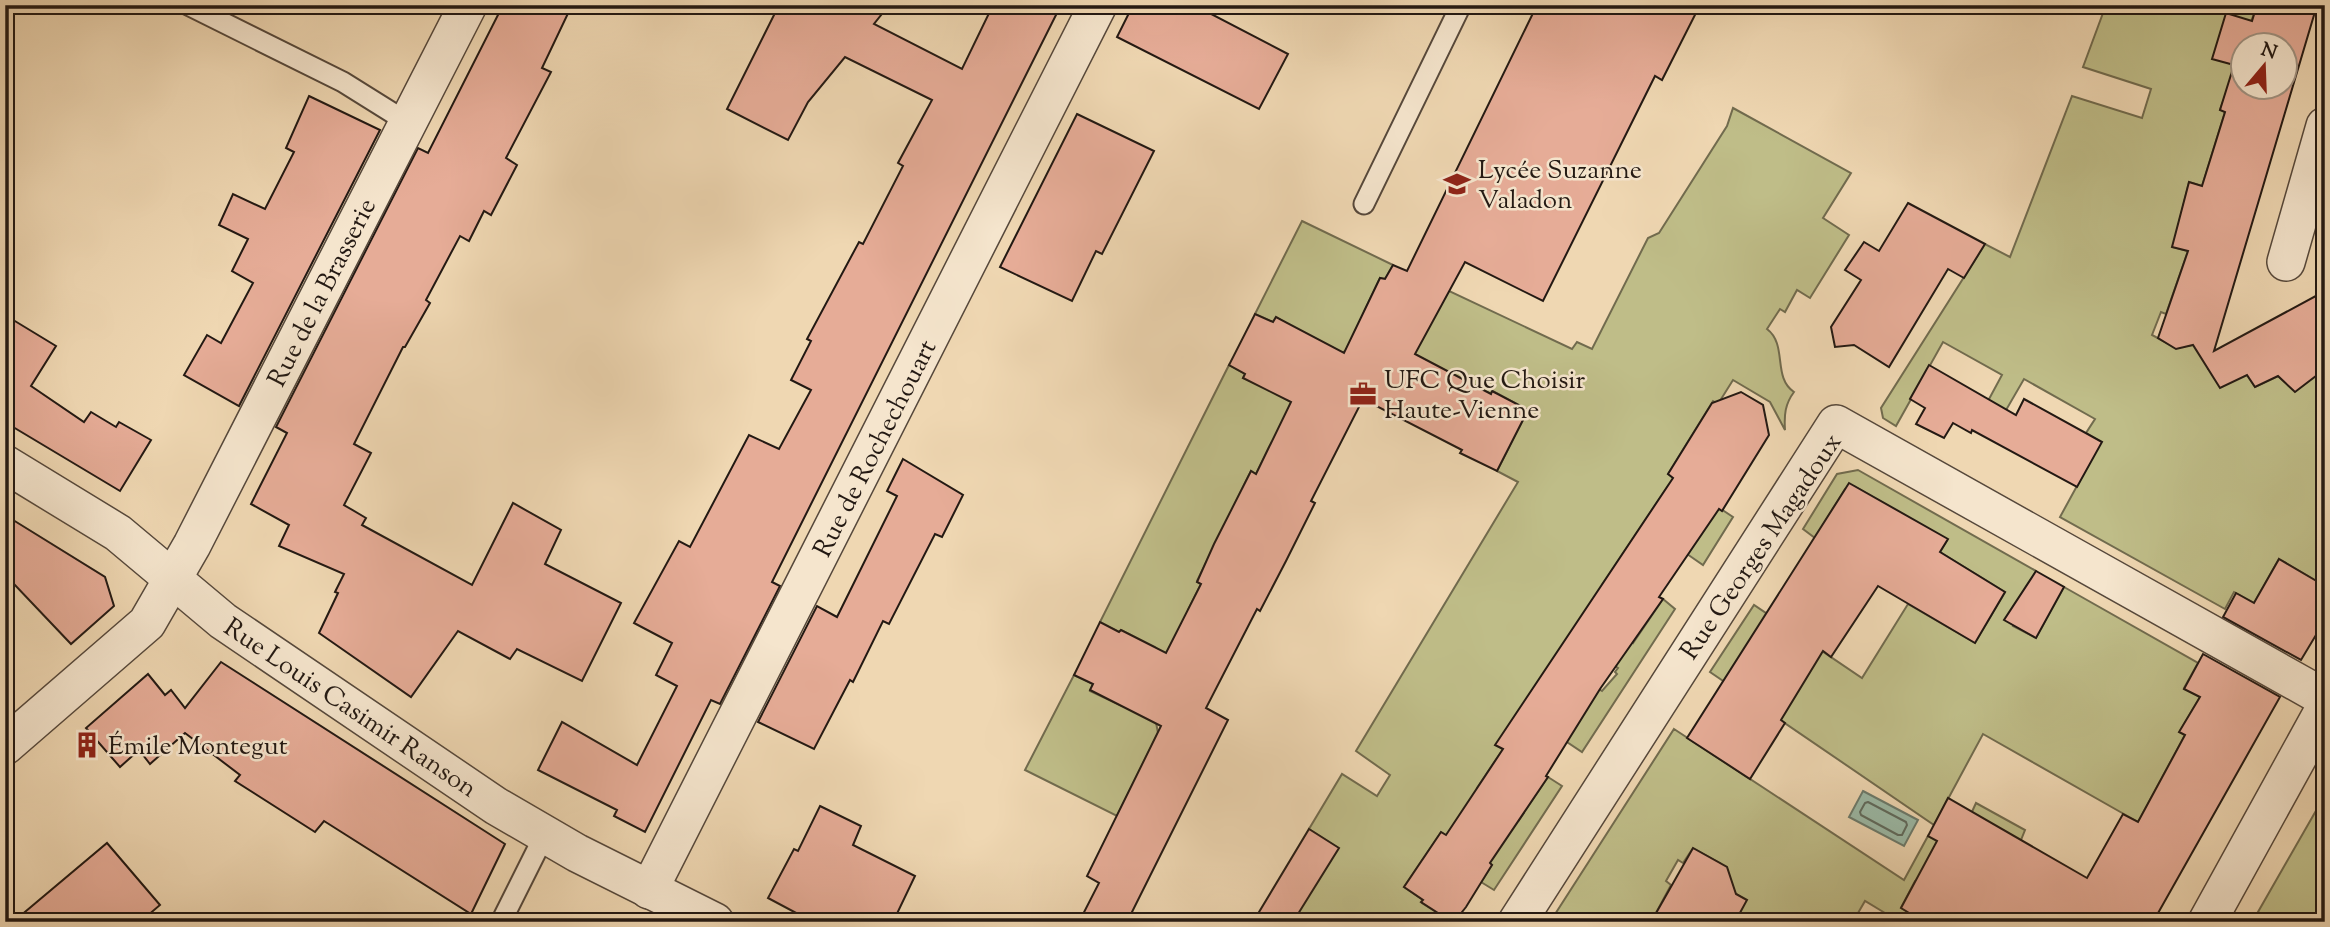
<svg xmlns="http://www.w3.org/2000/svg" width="2330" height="927" viewBox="0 0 2330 927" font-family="'Sorts Mill Goudy',serif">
  <rect width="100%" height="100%" fill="#efd7b2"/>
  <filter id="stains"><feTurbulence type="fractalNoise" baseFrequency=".00286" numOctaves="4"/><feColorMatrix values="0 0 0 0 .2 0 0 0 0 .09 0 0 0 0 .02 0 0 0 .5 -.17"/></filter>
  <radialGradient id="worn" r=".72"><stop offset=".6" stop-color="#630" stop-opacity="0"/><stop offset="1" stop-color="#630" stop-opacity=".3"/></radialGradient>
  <!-- green -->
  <g fill="#bfbd88" stroke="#716b4e" stroke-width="2" fill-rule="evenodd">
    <polygon points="2106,5 2257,5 2220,110 2225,112 2202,186 2189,182 2173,247 2188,251 2166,314 2161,312 2152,335 2176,348 2208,342 2208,369 2247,375 2255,387 2278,376 2295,391 2325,369 2325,586 2279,559 2254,603 2234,592 2225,609 2060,517 2101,442 2086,433 2095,419 2024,379 1998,424 1981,414 2002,375 1943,342 1896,426 1883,418 1881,408 1985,244 2010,257 2072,96 2142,118 2151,89 2083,67"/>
    <path d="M1733,108L1851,173L1823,218L1849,235L1810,298L1797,290L1785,312L1780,309L1767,329C1788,345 1772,377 1794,392C1785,404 1784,415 1785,430L1770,402L1733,380L1718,404L1713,401L1668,474L1733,517L1703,565L1687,554L1668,486L1602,585L1595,618L1633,643L1663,599L1675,609L1582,752L1519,710L1496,745L1503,749L1477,788L1519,820L1548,777L1562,786L1494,890L1481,882L1492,865L1441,832L1404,887L1423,900L1422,903L1452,922H1273L1338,848L1309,829L1342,774L1377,796L1390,775L1356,751L1518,482L1497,471L1528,410L1493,391L1491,394L1410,356L1445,289L1572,349L1577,342L1592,349L1648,238L1659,233L1727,126ZM1569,636L1618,668L1615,672L1617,674L1602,691L1599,689Z"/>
    <polygon points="1302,221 1393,265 1385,279 1380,278 1364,312 1352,347 1338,355 1276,317 1273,322 1255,314"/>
    <polygon points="1229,365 1245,374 1243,378 1298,401 1269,447 1256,474 1251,471 1197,581 1201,584 1188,610 1192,613 1168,659 1155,647 1121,630 1119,632 1100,622"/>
    <polygon points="1858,470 2036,571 2013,626 2036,638 2064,587 2198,663 2184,688 2200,697 2180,731 2185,735 2138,822 1983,734 1934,825 1710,672 1754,605 1862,678 1908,604 1975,643 2005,592 1940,552 1947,540 1854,486 1845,489 1815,538 1803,529 1837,474"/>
    <polygon points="1074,675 1093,684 1090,691 1122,706 1126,701 1155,717 1158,733 1117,816 1025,770"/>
    <polygon points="1674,729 1904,880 1928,836 1954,851 1976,803 2025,830 2021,840 1915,881 1901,908 1924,922 1880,922 1885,913 1865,901 1854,920 1844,915 1840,922 1741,922 1736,919 1746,900 1727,888 1721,864 1693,848 1683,863 1678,860 1666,881 1671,885 1656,913 1671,922 1550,922"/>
    <polygon points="2325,795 2325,922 2275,922 2258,912"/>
  </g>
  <!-- water -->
  <polygon fill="#9bbaa7" stroke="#6b7a6c" stroke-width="2" points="1863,791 1918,820 1904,846 1849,817"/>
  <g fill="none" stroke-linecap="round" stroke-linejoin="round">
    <!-- shore -->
    <polygon stroke="#5f6a5d" stroke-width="2" points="1868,802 1906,822 1907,825 1902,835 1898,835 1861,815 1860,812 1865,803"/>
  </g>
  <!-- building -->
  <g fill="#e6ac97" stroke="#231913" stroke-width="2" fill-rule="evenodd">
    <polygon points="503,5 572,5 542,68 551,72 506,158 517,165 491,215 484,211 469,241 460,236 426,300 430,303 405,347 403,347 354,444 371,453 344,505 366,518 362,525 472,585 513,503 561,530 545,564 621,603 582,681 517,649 510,659 458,631 411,697 319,633 338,593 335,592 344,574 279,546 289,525 251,504 287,433 276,427 418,148 428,153"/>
    <polygon points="779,5 889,5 874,24 962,69 993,5 1061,5 772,582 780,586 720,704 711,700 645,832 614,816 617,810 538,770 562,722 637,765 677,686 656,675 672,643 634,623 679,541 690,547 749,435 779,449 811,390 791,380 811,341 807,339 859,242 863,244 903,166 898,163 932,100 845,57 808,102 788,140 727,109"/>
    <polygon points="1133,5 1194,5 1288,54 1259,109 1117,37"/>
    <polygon points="1537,5 1700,5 1662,80 1655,76 1543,301 1465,262 1415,354 1491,394 1492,391 1528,410 1497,471 1460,453 1462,450 1363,399 1311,501 1315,503 1286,561 1260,611 1257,609 1206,708 1228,720 1127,922 1079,922 1099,883 1087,876 1161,726 1090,690 1093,684 1074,675 1100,622 1119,632 1121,630 1166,653 1201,584 1197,582 1214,544 1251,471 1256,474 1291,402 1243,378 1245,374 1229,365 1255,314 1273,322 1276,317 1344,353 1380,278 1385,279 1393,265 1407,271"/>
    <path d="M2257,5H2317L2214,351L2325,291V369L2295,392L2278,376L2255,387L2247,375L2220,388L2193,345L2176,349L2158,338L2188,251L2172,247L2189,182L2202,186L2225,112L2220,110L2234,65L2212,59L2226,13L2252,21ZM2243,46H2285V88H2243Z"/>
    <polygon points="309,96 380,130 239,406 184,375 207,335 221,343 253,283 232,271 248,239 219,225 233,194 265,209 294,152 286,148"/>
    <polygon points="1077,114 1154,151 1102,254 1096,251 1072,301 1000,267"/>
    <polygon points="1908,203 1985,244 1964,278 1948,269 1889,367 1854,345 1835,347 1831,327 1861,280 1845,270 1864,242 1879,251"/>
    <polygon points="5,315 56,346 31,386 84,422 91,412 116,427 119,422 151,440 120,491 8,424 5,428"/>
    <polygon points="1929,365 2016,415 2024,399 2102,442 2077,487 1972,430 1971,433 1953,423 1944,438 1916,424 1925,408 1910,399"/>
    <polygon points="1741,392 1763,405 1769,435 1722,511 1719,509 1659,597 1663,599 1600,689 1546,776 1548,777 1490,863 1492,865 1466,907 1454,922 1452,922 1421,902 1423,900 1404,887 1441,832 1446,835 1503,749 1495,745 1673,478 1668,474 1712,403"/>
    <polygon points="903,459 963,495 942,537 935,534 889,624 883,621 853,682 850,680 814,749 758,722 817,606 837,617 897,496 887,491"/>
    <polygon points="1849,483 1948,539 1940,552 2005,592 1975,643 1878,586 1831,657 1823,651 1781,720 1785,723 1750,779 1687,738"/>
    <polygon points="5,515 105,577 114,606 71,644 14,584 5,584"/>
    <polygon points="2279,559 2325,586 2325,620 2301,660 2223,617 2236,593 2254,603"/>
    <polygon points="2036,571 2064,587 2036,638 2004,620"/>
    <polygon points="2203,654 2280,697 2153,922 1924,922 1901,908 1937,841 1928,836 1948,798 2087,878 2123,814 2138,822 2185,735 2179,732 2200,697 2184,689"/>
    <polygon points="221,662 505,844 471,914 324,821 315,832 235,781 240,775 185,733 150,764 139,750 120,767 86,728 148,674 165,695 171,690 185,708"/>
    <polygon points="820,806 861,826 853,845 915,876 893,922 813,922 768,898 794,849 798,851"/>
    <polygon points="1309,829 1339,848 1293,922 1253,922"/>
    <polygon points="107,843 160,905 140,922 13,922"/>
    <polygon points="1693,848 1727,867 1736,894 1747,900 1735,922 1651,922"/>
  </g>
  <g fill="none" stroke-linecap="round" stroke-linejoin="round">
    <!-- lane casing -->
    <g stroke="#56483b" stroke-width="23">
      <g id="lane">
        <polyline points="188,5 343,82 407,122"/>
        <polyline points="1364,204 1461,5"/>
        <polyline points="501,922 545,834"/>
      </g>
    </g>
    <!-- street casing -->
    <g stroke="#56483b" stroke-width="40">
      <g id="street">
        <polyline points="2286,262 2325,126"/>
        <polyline points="5,464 118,533 223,621 496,806 577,853 715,922"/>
        <polyline points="5,746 147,623 192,545 468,5"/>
        <polyline points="649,890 1098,5"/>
        <polyline points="1517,922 1836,424 2325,698"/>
        <polyline points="2207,922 2325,708"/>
      </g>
    </g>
    <!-- lane -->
    <use href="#lane" stroke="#f5e5cd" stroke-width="19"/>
    <!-- street -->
    <use href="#street" stroke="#f5e5cd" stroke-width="37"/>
  </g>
  <!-- icons -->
  <defs>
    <g id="school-bare" transform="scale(2.1)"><path d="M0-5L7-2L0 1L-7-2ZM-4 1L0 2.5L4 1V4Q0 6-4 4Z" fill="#8f2418" stroke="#f5e5cd" stroke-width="2.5" paint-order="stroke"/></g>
    <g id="office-bare" transform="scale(2.1)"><path d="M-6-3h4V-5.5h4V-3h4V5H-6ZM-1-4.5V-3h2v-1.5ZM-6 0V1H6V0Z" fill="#8f2418" stroke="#f5e5cd" stroke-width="2.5" paint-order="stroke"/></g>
    <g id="building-bare" transform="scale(2.1)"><path d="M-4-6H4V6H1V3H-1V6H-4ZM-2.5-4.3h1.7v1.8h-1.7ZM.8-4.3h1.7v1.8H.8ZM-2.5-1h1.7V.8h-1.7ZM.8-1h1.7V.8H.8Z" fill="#8f2418" stroke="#f5e5cd" stroke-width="2.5" paint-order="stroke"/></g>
  </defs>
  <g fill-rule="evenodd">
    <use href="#school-bare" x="1457" y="184"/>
    <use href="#office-bare" x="1363" y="394"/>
    <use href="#building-bare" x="87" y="745"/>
  </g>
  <g text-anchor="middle" stroke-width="5" stroke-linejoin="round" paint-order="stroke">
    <!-- poi labels -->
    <g font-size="26" fill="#231913" stroke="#f5e5cd" text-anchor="start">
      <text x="1478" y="178">Lycée Suzanne<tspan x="1478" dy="30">Valadon</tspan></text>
      <text x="1384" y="388">UFC Que Choisir<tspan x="1384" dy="30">Haute-Vienne</tspan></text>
      <text x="108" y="754">Émile Montegut</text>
    </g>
    <!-- street labels -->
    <g font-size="26" fill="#231913" stroke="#f5e5cd">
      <text transform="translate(321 292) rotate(-63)" y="9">Rue de la Brasserie</text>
      <text transform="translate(874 448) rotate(-63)" y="9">Rue de Rochechouart</text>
      <text transform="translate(1760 546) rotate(-56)" y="9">Rue Georges Magadoux</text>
      <text transform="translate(351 707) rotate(34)" y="9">Rue Louis Casimir Ranson</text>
    </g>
  </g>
  <!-- margin -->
  <rect width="2330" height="927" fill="none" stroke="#efd7b2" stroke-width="28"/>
  <rect x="7" y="7" width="2316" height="913" fill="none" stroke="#231913" stroke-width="3.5"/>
  <rect x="14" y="14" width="2302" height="899" fill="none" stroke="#231913" stroke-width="2"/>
  <!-- north arrow -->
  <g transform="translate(2264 66) rotate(19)"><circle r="33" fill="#f5e5cd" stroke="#a19383" stroke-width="2"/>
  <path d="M0-5L12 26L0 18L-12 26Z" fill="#8f2418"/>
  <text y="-10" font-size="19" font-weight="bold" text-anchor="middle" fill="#231913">N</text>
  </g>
  <rect width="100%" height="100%" filter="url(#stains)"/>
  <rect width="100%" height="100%" fill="url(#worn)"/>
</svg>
